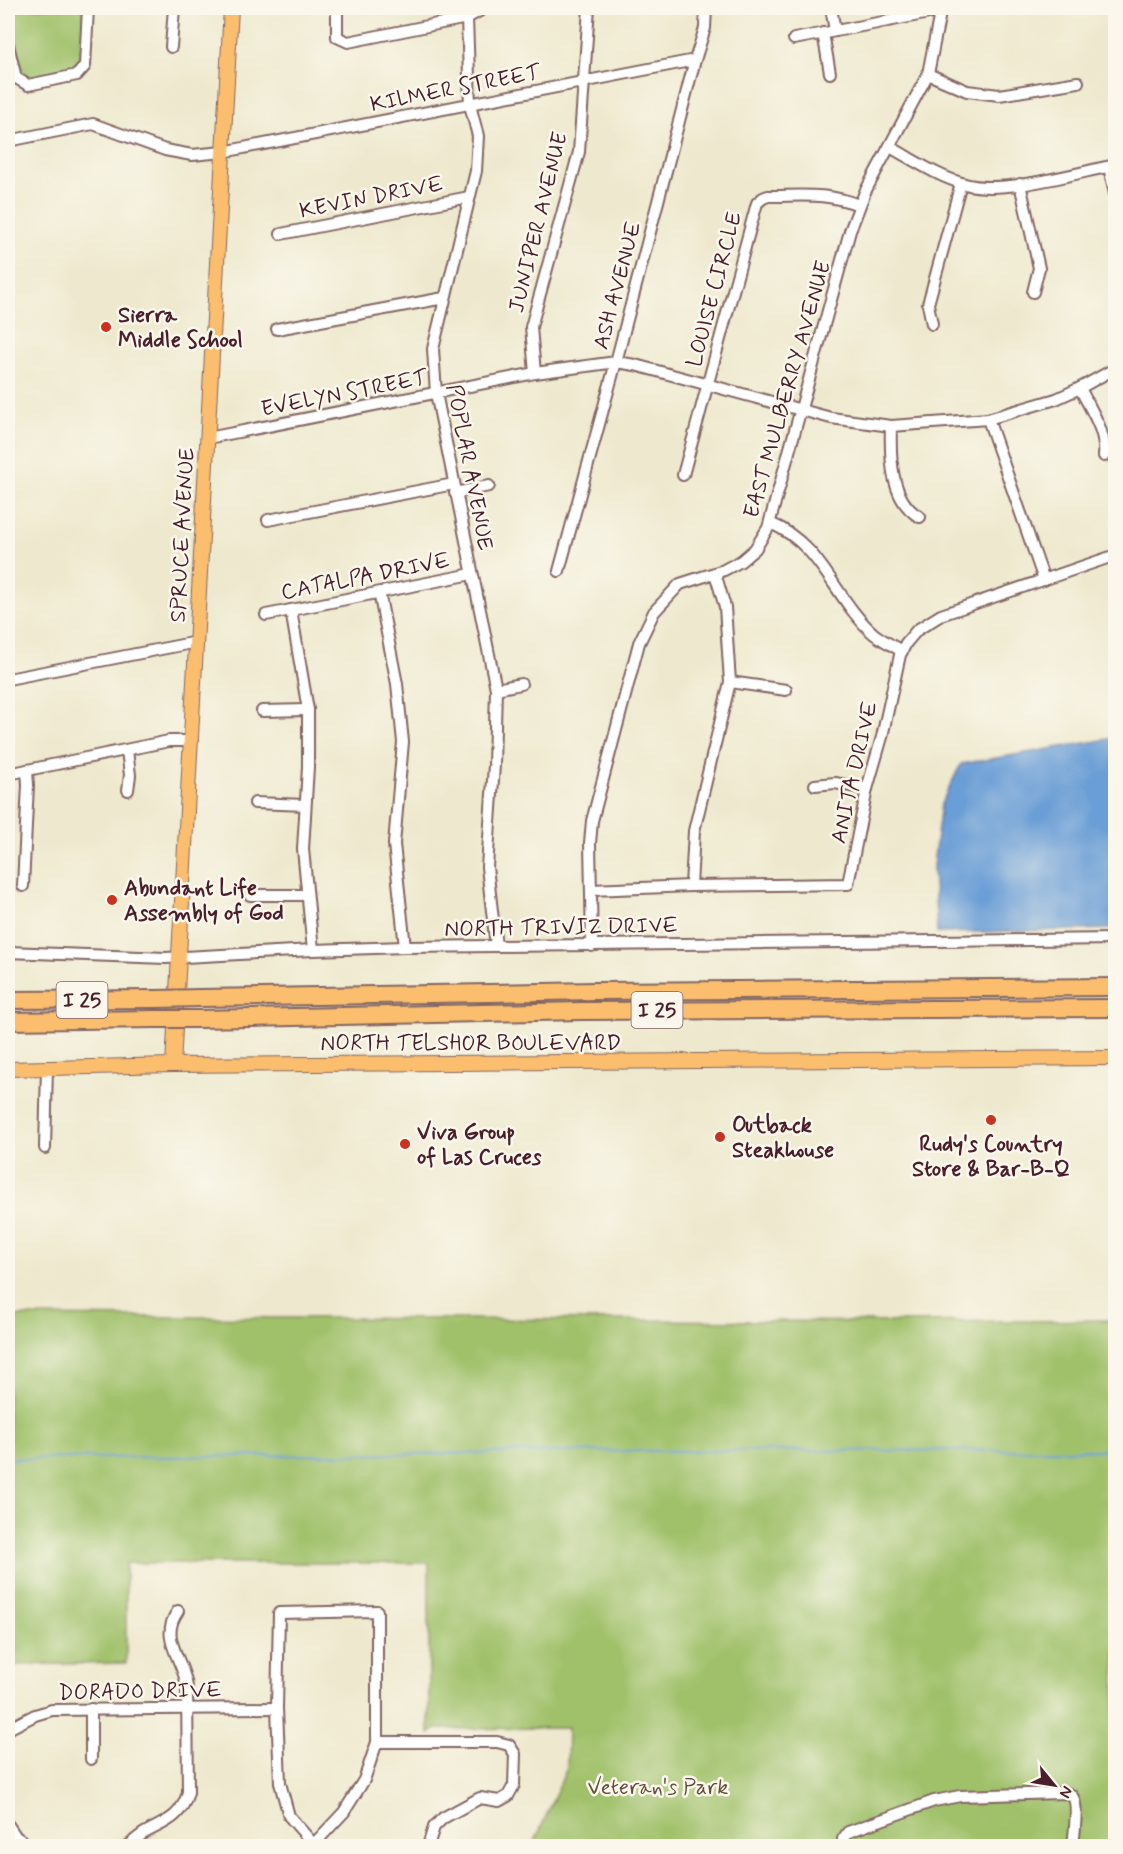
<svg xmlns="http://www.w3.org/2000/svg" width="1123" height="1854" viewBox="0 0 1123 1854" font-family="Mynerve,sans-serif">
  <rect width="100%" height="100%" fill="#fbf7ec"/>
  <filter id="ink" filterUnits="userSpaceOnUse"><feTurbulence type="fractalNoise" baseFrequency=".0167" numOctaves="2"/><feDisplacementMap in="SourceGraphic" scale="12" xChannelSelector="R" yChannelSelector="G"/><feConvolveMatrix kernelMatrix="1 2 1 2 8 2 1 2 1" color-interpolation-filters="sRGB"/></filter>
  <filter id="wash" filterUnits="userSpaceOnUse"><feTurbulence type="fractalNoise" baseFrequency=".008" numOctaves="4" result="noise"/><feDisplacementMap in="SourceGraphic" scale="24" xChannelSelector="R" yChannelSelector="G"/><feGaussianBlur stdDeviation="1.35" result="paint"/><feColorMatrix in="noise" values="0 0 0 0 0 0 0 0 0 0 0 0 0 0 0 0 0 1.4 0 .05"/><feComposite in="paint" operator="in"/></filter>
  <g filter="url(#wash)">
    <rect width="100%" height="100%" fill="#eee9ce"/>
    <!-- green -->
    <g fill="#a0c16a" stroke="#75704a" stroke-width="1.5">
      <polygon points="10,8 83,8 81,58 73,70 29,78 22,74"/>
      <polygon points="8,1316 914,1322 1115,1320 1115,1846 533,1846 567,1768 568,1728 436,1729 429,1734 429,1563 126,1563 126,1663 8,1665"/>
    </g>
    <!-- water -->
    <polygon fill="#6a9ed6" stroke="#5a5e80" stroke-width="1.5" points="1115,738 1115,929 937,933 933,866 941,804 961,764"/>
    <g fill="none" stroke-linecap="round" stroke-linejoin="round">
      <!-- stream -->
      <polyline stroke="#6a9ed6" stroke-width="2" points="8,1459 635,1451 1116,1450"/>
    </g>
  </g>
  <g filter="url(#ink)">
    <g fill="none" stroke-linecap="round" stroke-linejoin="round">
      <!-- minor casing -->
      <g stroke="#836664" stroke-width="14">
        <g id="minor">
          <polyline points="337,8 337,37 348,42 467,18"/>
          <polyline points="485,8 467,18 470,105 478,136 476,171 433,349 436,393 496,689 494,765 487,867 496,946"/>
          <polyline points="831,8 835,31"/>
          <polyline points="823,33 830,73"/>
          <polyline points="794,39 940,11"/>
          <polyline points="8,45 16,78 28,85 77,75 85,66 88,8"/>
          <polyline points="171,47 174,8"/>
          <polyline points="928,74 967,91 999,95 1078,82"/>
          <polyline points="8,141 93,124 165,150 192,155 223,152 695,60"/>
          <path d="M890,147C914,160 938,177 965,184C1004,195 1074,173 1116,165"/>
          <polyline points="1109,167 1116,198"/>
          <polyline points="1020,184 1039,268 1033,292"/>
          <polyline points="281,234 469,197"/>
          <polyline points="932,324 928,304 961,183"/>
          <polyline points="277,329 444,298"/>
          <polyline points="535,373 531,327 579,152 589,8"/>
          <path d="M1080,388C1090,409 1107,432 1104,456"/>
          <polyline points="988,419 1044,580"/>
          <path d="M891,426C890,456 890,501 920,517"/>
          <polyline points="208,438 535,373 616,362 635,365 831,418 891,426 988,419 1056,399 1080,388 1116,368"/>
          <path d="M683,475L757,203L763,198L768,196C802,196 826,192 859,205"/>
          <polyline points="455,493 489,486"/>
          <polyline points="268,520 454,484"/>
          <path d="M770,523C823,545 834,599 874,634C882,640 893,646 902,651"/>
          <polyline points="559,571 616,362 695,60 705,28 706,8"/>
          <polyline points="379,592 397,684 403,742 394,844 405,947"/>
          <polyline points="291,610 308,710 308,767 303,849 313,950"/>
          <polyline points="266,615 472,574"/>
          <polyline points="8,679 197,642"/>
          <polyline points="730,682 786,690"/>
          <polyline points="496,689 521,684"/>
          <polyline points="262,711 308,710"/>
          <polyline points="127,750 130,775 128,790"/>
          <polyline points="8,774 169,741 192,741"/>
          <polyline points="815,785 835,783 867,789"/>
          <polyline points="255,803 305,805"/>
          <polyline points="23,886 28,785 27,770"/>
          <polyline points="691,886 694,831 730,682 725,607 715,573"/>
          <polyline points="591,890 691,886 848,884 867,789 882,737 900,655 906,643 917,630 941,615 1116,555"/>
          <polyline points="250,895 307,895"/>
          <polyline points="592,946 590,843 592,821 639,643 654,612 680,584 724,570 741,561 755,549 768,528 850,231 865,192 928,74 941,8"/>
          <polyline points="8,952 166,958 313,950 405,947 1116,939"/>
          <polyline points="45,1148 47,1068"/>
          <polyline points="8,1729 35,1715 52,1710 277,1708"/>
          <polyline points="377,1742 497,1742 509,1745 515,1754 514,1785 508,1796 499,1801 480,1798 443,1818 434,1827 428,1846"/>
          <polyline points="91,1759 91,1709"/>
          <polyline points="8,1825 16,1837 30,1846"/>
          <polyline points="314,1844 344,1812 364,1780 377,1742 377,1611 279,1613 277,1708 280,1783 289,1816 315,1846"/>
          <path d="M129,1846C149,1822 179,1828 188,1792L187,1687C184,1660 158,1638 178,1611"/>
          <path d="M844,1846L843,1839L848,1832L934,1801L960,1796L1062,1793C1066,1793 1069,1793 1072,1796C1079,1802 1074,1836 1073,1846"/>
        </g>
      </g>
      <!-- major casing -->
      <g stroke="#836664" stroke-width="16">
        <g id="major">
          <polyline points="173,1065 231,8"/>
          <polyline points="8,1069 173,1065 1116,1058"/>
        </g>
      </g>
      <!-- highway casing -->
      <g stroke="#836664" stroke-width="20">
        <g id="highway">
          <polyline points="200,998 596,991 1116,987"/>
          <polyline points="8,1000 156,999"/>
          <polyline points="199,1019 582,1011 1116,1008"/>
          <polyline points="8,1021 155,1019"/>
        </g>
      </g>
      <!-- minor -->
      <use href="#minor" stroke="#fff" stroke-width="10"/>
      <!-- major -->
      <use href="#major" stroke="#fbbe6e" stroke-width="14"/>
      <!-- highway -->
      <use href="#highway" stroke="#fbbe6e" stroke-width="16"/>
      <!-- highway-bridge casing -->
      <g stroke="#836664" stroke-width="20" stroke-linecap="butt">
        <g id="highway-bridge">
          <polyline points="156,999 200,998"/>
          <polyline points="155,1019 199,1019"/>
        </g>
      </g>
      <!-- highway-bridge -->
      <use href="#highway-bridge" stroke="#fbbe6e" stroke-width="16"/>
    </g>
  </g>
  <!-- markers -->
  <g fill="#c8321e" stroke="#fbf7ec" stroke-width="2">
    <circle cx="106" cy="327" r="6"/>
    <circle cx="112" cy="900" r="6"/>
    <circle cx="991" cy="1120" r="6"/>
    <circle cx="720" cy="1137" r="6"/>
    <circle cx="405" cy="1144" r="6"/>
  </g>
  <g text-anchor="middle" stroke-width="5" stroke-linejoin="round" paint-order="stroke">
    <!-- shield labels -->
    <g fill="#fbf7ec" stroke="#7f6065" stroke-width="1.5">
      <rect x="56.5" y="982" width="51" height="36" rx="4.5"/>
      <rect x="631.5" y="992" width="51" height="36" rx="4.5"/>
    </g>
    <g font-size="21" font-weight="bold" fill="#4a1f2b">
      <text x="82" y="1007">I 25</text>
      <text x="657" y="1017">I 25</text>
    </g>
    <!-- street labels -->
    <g font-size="22" fill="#4a1f2b" stroke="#fbf7ec">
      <text transform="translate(455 87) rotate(-11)" y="8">KILMER STREET</text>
      <text transform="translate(371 196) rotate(-11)" y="8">KEVIN DRIVE</text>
      <text transform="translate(537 222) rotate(-76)" y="8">JUNIPER AVENUE</text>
      <text transform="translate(616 285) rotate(-75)" y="8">ASH AVENUE</text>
      <text transform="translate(713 289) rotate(-75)" y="8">LOUISE CIRCLE</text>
      <text transform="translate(786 389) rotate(-74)" y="8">EAST MULBERRY AVENUE</text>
      <text transform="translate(344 392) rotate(-11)" y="8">EVELYN STREET</text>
      <text transform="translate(471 467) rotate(79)" y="8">POPLAR AVENUE</text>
      <text transform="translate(181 535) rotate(-87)" y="8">SPRUCE AVENUE</text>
      <text transform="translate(365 575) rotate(-11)" y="8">CATALPA DRIVE</text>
      <text transform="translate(853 772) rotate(-77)" y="8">ANITA DRIVE</text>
      <text transform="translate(561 926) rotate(-1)" y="8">NORTH TRIVIZ DRIVE</text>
      <text x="471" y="1050">NORTH TELSHOR BOULEVARD</text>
      <text transform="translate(140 1690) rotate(-1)" y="8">DORADO DRIVE</text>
    </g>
    <!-- poi labels -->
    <g font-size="22" font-weight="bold" fill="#4a1f2b" stroke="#fbf7ec" text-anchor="start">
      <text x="118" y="322">Sierra<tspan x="118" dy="25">Middle School</tspan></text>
      <text x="124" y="895">Abundant Life<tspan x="124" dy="25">Assembly of God</tspan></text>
      <text x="732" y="1132">Outback<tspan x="732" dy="25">Steakhouse</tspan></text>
      <text x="417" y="1139">Viva Group<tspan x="417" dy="25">of Las Cruces</tspan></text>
      <text x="991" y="1151" text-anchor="middle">Rudy's Country<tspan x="991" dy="25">Store &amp; Bar-B-Q</tspan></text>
    </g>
    <!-- park labels -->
    <g font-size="22" fill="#64503e" stroke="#fbf7ec">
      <text x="658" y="1794">Veteran's Park</text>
    </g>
  </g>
  <!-- margin -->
  <rect width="1123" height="1854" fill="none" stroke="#fbf7ec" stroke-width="30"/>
  <!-- north arrow -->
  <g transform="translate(1054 1785) rotate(120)" stroke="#fbf7ec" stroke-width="4.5" paint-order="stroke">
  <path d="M0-4.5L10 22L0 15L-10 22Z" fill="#4a1f2b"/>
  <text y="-9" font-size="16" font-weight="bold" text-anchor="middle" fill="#4a1f2b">N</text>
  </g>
</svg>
